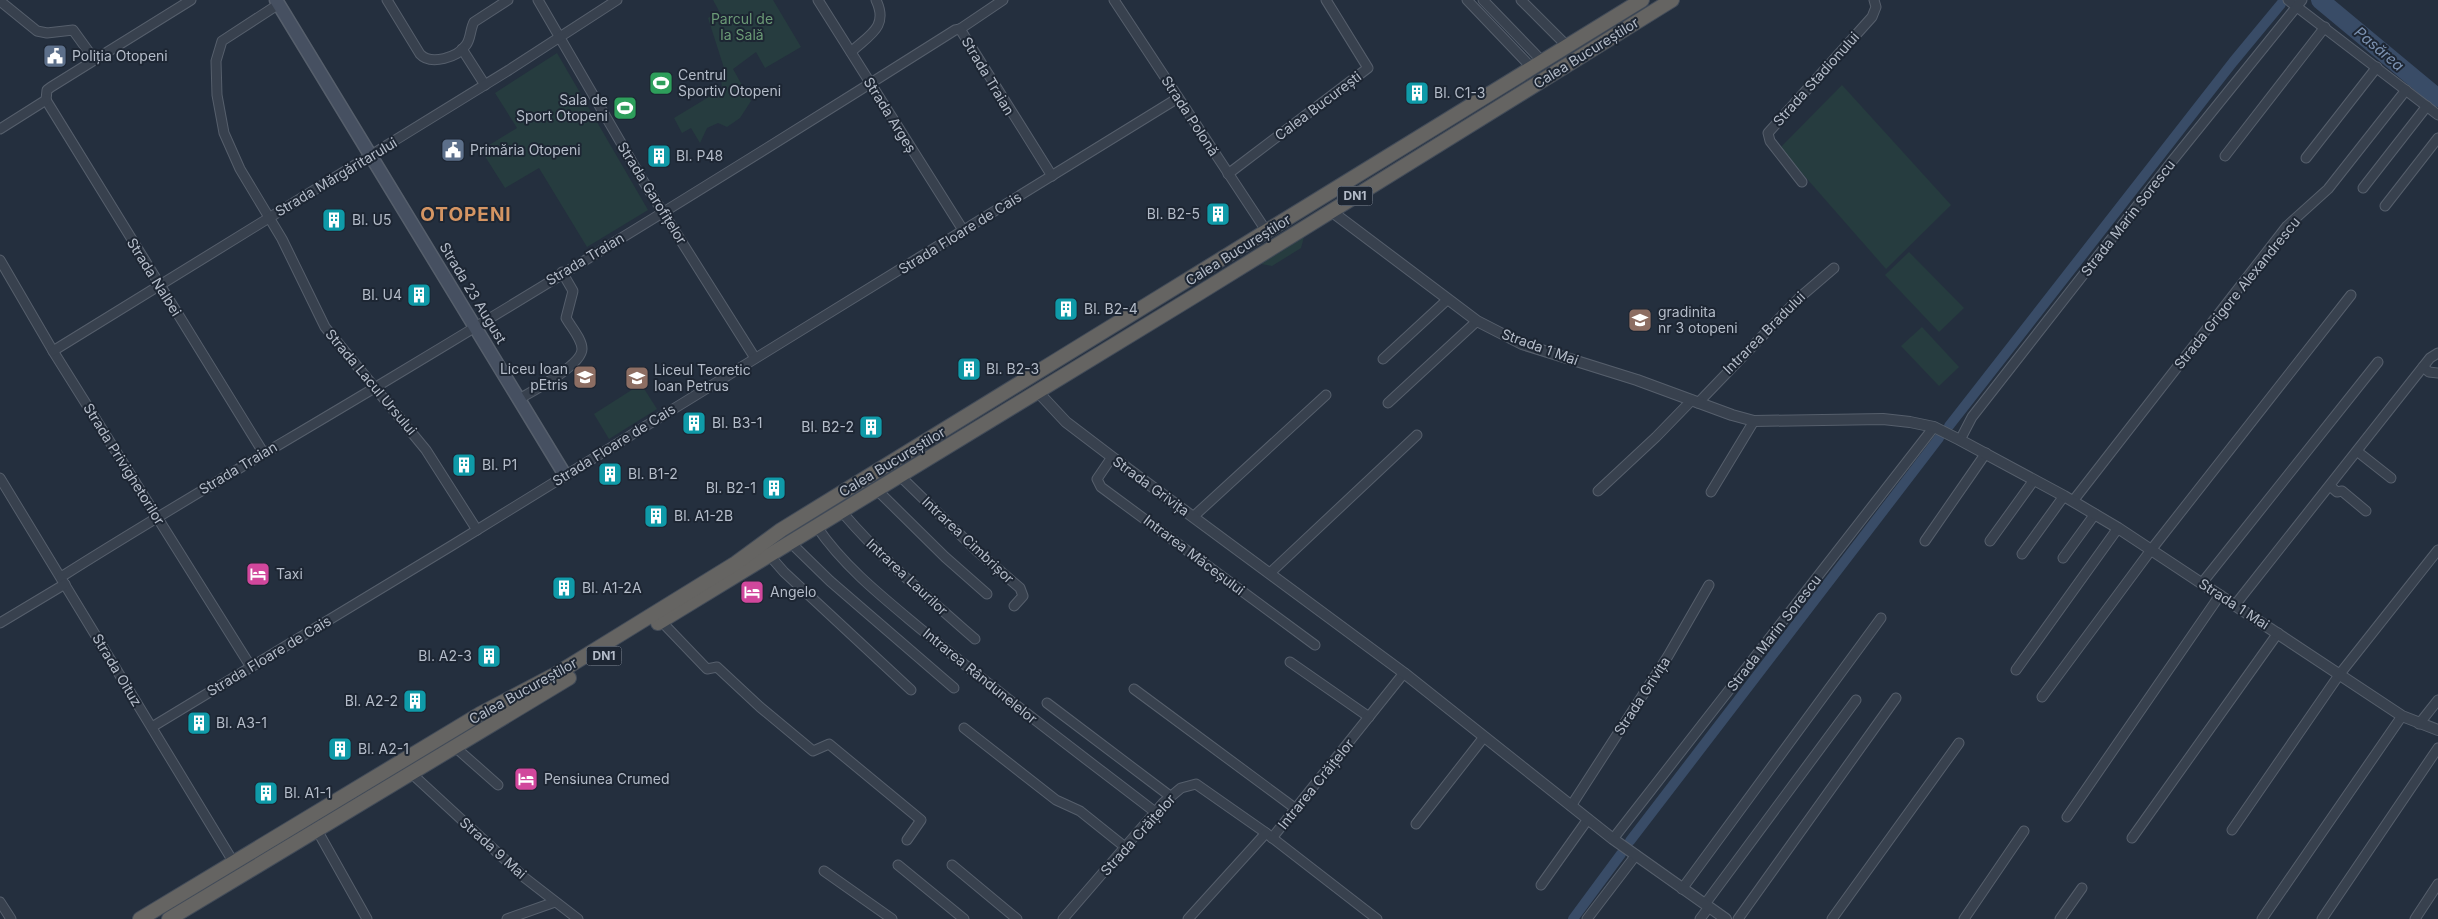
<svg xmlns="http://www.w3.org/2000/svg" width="2438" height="919" viewBox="0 0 2438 919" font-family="Inter,sans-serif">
  <rect width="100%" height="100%" fill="#242f3e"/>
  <!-- green -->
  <g fill="#263c3f">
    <polygon points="713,0 773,0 801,47 765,68 756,52 733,69 751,101 740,118 727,127 718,123 707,128 700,143 691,128 682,133 674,118 722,89 721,77 724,68 708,18 719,11"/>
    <polygon points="557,53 648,210 587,247 539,168 505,188 481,150 517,128 495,93"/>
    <polygon points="1842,85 1951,205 1886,269 1780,148"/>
    <polygon points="1304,237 1301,248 1272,266 1261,264"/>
    <polygon points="1909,252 1964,308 1939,332 1885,275"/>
    <polygon points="1922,327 1959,367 1939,386 1901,346"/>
    <polygon points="641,384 657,409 609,439 594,414"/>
  </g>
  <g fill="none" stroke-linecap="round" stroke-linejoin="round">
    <!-- canal -->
    <g stroke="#394c67" stroke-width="10">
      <polyline points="1949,426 2233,62 2281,4"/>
      <polyline points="1630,841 1939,438"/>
      <polyline points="1573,919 1621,854"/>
    </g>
    <!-- river -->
    <polyline stroke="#394c67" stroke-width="18" points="2320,0 2438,98"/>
    <!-- minor casing -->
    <g stroke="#565f6c" stroke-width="11">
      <g id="minor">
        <path d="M387,0L420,54C431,66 458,57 466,45C471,39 470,29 474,22L508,0"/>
        <polyline points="538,0 642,179 755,358"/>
        <polyline points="818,0 963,230"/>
        <polyline points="1114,0 1267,232"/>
        <polyline points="1467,0 1532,68"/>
        <polyline points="1483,0 1543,62"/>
        <polyline points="1521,0 1567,46"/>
        <polyline points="2288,0 2438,115"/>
        <polyline points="0,1 37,31 47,33 73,30 94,59"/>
        <polyline points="279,4 222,41 216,61 217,95 224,133 240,169 282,239 325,327 426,450 477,530"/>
        <polyline points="960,29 1003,0"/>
        <polyline points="462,49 485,85"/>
        <path d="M851,52C869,35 889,27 876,0"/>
        <polyline points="46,100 263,452"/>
        <polyline points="46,100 47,90 51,87 191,0"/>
        <polyline points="0,129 46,100"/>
        <polyline points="2225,156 2325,27"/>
        <polyline points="2306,158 2377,67"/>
        <polyline points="1228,174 1368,68 1326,0"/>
        <polyline points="1802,182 1770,141 1768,133 1872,17 1876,7 1874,0"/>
        <polyline points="2363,188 2427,106"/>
        <polyline points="2385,206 2438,138"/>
        <polyline points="0,260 53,351 251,667"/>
        <polyline points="53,351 509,70 617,0"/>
        <polyline points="1383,359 1447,300"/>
        <polyline points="2423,367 2429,372 2438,373"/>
        <path d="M519,399C533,391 582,365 582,349C582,339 571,327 566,318L573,291L562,272"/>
        <polyline points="1388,403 1477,321"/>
        <polyline points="1698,403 1799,298 1834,268"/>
        <polyline points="1960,440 1972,417 2173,160 2302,0"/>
        <polyline points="2358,452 2391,478"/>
        <polyline points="1112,457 1097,479 1101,487 1315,645"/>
        <polyline points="900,476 977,551 1020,588 1023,596 1014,606"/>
        <polyline points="0,478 234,863"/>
        <polyline points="2330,486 2337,492 2342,491 2366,511"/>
        <polyline points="877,490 945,557 987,594"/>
        <polyline points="1598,491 1656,437 1692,400"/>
        <polyline points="1711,492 1754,421"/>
        <polyline points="2073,501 2287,226 2328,189 2406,90"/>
        <path d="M842,512C882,559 928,598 975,639"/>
        <polyline points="1193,517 1326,395"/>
        <path d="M817,527C845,568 885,599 922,630C998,693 1077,752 1155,812"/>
        <polyline points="1925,541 1986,453"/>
        <polyline points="1990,541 2034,480"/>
        <polyline points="791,543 830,581 954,688"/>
        <polyline points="2022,554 2064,496"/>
        <polyline points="770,556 784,572 911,690"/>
        <polyline points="2063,558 2095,514"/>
        <polyline points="1270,573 1417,435"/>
        <path d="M61,577C165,511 271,450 376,387C571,270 764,151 955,30L960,29L1052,176"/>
        <polyline points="2202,583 2378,362"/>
        <polyline points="2235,605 2430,358 2438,353"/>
        <polyline points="661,621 707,669 717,667 760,707 813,751 829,744 921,820 907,840"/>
        <polyline points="0,623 65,584"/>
        <polyline points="1290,662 1369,717"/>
        <polyline points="2016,670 2118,528"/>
        <polyline points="1134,689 1296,809"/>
        <polyline points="2042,697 2151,550 2351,295"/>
        <polyline points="1047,703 1170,796"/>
        <polyline points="2419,724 2438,700"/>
        <polyline points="152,727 451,546 1178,98"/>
        <polyline points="964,728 1056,800 1080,811 1125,847"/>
        <polyline points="455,747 498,785"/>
        <polyline points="411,773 525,878 578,919"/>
        <polyline points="1571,806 1668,656 1709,585"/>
        <polyline points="2067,817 2220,595"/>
        <polyline points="1416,824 1484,737"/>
        <polyline points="317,830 367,919"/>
        <polyline points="2232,830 2339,675 2438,550"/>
        <polyline points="1272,838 1404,673"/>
        <polyline points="2132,838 2278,633"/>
        <polyline points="1613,839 1934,427"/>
        <polyline points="898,865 964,919"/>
        <polyline points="952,865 1017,919"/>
        <polyline points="824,871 892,919"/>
        <polyline points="1541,885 1588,819"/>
        <polyline points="1682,889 1881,618"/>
        <polyline points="0,902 11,919"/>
        <polyline points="1705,904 1856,700"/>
        <polyline points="507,919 555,902"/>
        <polyline points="1063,919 1163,803 1181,788 1196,784 1266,833 1377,919"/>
        <polyline points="1188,919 1266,833"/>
        <polyline points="1587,919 1636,855"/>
        <polyline points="1700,919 1709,907"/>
        <polyline points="1738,919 1896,698"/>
        <polyline points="1832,919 1959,743"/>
        <polyline points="1964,919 2024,831"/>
        <polyline points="2060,919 2082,888"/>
        <polyline points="2262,919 2402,716"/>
        <polyline points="2322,919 2438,748"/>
        <polyline points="2415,919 2438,884"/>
      </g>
    </g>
    <!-- tertiary casing -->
    <g stroke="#565f6c" stroke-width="12">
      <g id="tertiary">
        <polyline points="1331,211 1477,321 1522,344 1637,380 1732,415 1754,421 1883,419 1910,422 1934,427 1960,440 2064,496 2118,528 2402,716 2438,730"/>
        <polyline points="1038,392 1066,422 1112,457 1404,673 1613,839 1726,919"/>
      </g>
    </g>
    <!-- secondary casing -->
    <g stroke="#565f6c" stroke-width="15">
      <polyline id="secondary" points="276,0 565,475"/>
    </g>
    <!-- trunk casing -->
    <g stroke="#434c59" stroke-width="16">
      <g id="trunk">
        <polyline points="658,623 1201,292 1672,0"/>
        <polyline points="140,919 480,714 556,674 736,563 781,530 1642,0"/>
        <polyline points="169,919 569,678"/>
      </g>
    </g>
    <!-- minor -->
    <use href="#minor" stroke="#38414e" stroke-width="9"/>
    <!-- tertiary -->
    <use href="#tertiary" stroke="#38414e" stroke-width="10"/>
    <!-- secondary -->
    <use href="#secondary" stroke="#465061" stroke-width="12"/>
    <!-- trunk -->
    <use href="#trunk" stroke="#656462" stroke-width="14"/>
  </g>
  <!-- icons -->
  <defs>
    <g id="civic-square" transform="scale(1.25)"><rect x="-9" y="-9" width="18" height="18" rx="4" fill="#5c6f8a" stroke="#1d2633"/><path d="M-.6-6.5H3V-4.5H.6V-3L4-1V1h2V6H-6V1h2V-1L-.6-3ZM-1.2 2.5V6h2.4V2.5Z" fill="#fff"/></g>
    <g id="stadium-square" transform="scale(1.25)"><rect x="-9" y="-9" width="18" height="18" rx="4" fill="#2e9e5b" stroke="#1d2633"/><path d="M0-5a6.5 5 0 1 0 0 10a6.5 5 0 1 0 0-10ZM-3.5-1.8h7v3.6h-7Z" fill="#fff"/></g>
    <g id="building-square" transform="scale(1.25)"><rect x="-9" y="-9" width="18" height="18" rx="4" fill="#0f9aa8" stroke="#1d2633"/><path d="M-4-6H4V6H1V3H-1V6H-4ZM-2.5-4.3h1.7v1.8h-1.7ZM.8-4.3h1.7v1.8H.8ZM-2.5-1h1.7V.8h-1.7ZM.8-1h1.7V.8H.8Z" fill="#fff"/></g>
    <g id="school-square" transform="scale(1.25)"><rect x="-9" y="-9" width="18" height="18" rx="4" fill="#8d6e63" stroke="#1d2633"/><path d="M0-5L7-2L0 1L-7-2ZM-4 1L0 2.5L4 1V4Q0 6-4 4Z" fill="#fff"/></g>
    <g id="hotel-square" transform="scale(1.25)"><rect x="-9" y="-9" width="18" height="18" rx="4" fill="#d1479c" stroke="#1d2633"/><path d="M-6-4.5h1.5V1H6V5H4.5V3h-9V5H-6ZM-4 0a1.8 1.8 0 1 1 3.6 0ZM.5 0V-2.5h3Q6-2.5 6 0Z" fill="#fff"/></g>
  </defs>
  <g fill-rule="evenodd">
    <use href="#civic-square" x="55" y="56"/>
    <use href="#stadium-square" x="661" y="83"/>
    <use href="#building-square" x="1417" y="93"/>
    <use href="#stadium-square" x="625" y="108"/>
    <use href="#civic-square" x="453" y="150"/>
    <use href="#building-square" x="659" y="156"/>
    <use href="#building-square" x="1218" y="214"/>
    <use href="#building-square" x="334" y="220"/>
    <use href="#building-square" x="419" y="295"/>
    <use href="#building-square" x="1066" y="309"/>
    <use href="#school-square" x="1640" y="320"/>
    <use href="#building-square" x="969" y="369"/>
    <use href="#school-square" x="585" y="377"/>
    <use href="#school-square" x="637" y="378"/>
    <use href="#building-square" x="694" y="423"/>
    <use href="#building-square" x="871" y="427"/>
    <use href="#building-square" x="464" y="465"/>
    <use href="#building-square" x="610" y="474"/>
    <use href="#building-square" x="774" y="488"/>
    <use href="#building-square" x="656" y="516"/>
    <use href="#hotel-square" x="258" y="574"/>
    <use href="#building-square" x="564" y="588"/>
    <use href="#hotel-square" x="752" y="592"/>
    <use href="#building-square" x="489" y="656"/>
    <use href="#building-square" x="415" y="701"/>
    <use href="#building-square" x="199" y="723"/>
    <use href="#building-square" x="340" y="749"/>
    <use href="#hotel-square" x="526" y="779"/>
    <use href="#building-square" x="266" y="793"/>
  </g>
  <g text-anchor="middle" stroke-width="4" stroke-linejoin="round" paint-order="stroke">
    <!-- shield labels -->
    <g fill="#1d2633" stroke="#878f9c" stroke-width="1">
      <rect x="1337.5" y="186.5" width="35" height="19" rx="4"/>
      <rect x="586.5" y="646.5" width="35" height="19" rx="4"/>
    </g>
    <g font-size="12" font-weight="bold" fill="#b4bcc9">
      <text x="1355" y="200">DN1</text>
      <text x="604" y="660">DN1</text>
    </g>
    <!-- park labels -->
    <g font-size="14" fill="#6b9a76" stroke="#1d2633">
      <text x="742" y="24">Parcul de<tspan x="742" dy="16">la Sală</tspan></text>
    </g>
    <!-- street labels -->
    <g font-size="14" fill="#b4bcc9" stroke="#1d2633">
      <text transform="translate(1586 53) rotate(-32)" y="5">Calea Bucureștilor</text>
      <text transform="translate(988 76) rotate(59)" y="5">Strada Traian</text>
      <text transform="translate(1816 79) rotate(-48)" y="5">Strada Stadionului</text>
      <text transform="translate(1318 106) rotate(-37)" y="5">Calea București</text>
      <text transform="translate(890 115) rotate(58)" y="5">Strada Argeș</text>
      <text transform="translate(1190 116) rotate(57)" y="5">Strada Polonă</text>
      <text transform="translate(336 177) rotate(-31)" y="5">Strada Mărgăritarului</text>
      <text transform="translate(652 193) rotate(58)" y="5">Strada Garofițelor</text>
      <text transform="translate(2128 218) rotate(-52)" y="5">Strada Marin Sorescu</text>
      <text transform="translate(960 233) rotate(-32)" y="5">Strada Floare de Cais</text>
      <text transform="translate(1238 250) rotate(-32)" y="5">Calea Bucureștilor</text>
      <text transform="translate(585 259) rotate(-31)" y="5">Strada Traian</text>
      <text transform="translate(154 277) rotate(58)" y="5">Strada Nalbei</text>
      <text transform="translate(473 293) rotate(59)" y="5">Strada 23 August</text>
      <text transform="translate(2237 293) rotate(-51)" y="5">Strada Grigore Alexandrescu</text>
      <text transform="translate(1764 333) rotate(-45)" y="5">Intrarea Bradului</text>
      <text transform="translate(1540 347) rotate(20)" y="5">Strada 1 Mai</text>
      <text transform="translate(371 382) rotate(50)" y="5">Strada Lacul Ursului</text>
      <text transform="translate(614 445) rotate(-32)" y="5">Strada Floare de Cais</text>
      <text transform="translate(892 462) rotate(-31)" y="5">Calea Bucureștilor</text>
      <text transform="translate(124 464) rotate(58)" y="5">Strada Privighetorilor</text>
      <text transform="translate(238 468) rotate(-31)" y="5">Strada Traian</text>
      <text transform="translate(1151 486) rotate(36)" y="5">Strada Grivița</text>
      <text transform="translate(968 540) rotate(43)" y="5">Intrarea Cimbrișor</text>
      <text transform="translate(1194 555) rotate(37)" y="5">Intrarea Măceșului</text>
      <text transform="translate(907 577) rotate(43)" y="5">Intrarea Laurilor</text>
      <text transform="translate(2234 604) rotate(33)" y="5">Strada 1 Mai</text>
      <text transform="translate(1774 633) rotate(-52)" y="5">Strada Marin Sorescu</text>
      <text transform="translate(269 656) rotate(-31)" y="5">Strada Floare de Cais</text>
      <text transform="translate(117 670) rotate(59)" y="5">Strada Oituz</text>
      <text transform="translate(980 676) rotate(39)" y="5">Intrarea Rândunelelor</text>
      <text transform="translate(523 691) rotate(-29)" y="5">Calea Bucureștilor</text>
      <text transform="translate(1642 696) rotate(-57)" y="5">Strada Grivița</text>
      <text transform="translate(1316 784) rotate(-51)" y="5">Intrarea Crăițelor</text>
      <text transform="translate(1138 835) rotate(-48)" y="5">Strada Crăițelor</text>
      <text transform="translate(493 848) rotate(42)" y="5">Strada 9 Mai</text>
    </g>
    <!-- poi labels -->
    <g font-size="14" fill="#b4bcc9" stroke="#1d2633" text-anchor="start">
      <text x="72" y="61">Poliția Otopeni</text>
      <text x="678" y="80">Centrul<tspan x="678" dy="16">Sportiv Otopeni</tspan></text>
      <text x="1434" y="98">Bl. C1-3</text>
      <text x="608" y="105" text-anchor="end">Sala de<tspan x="608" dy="16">Sport Otopeni</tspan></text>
      <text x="470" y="155">Primăria Otopeni</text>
      <text x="676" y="161">Bl. P48</text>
      <text x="1200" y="219" text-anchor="end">Bl. B2-5</text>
      <text x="352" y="225">Bl. U5</text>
      <text x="402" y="300" text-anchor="end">Bl. U4</text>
      <text x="1084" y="314">Bl. B2-4</text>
      <text x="1658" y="317">gradinita<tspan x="1658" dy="16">nr 3 otopeni</tspan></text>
      <text x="568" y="374" text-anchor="end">Liceu Ioan<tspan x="568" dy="16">pEtris</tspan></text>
      <text x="986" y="374">Bl. B2-3</text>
      <text x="654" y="375">Liceul Teoretic<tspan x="654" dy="16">Ioan Petrus</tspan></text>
      <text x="712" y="428">Bl. B3-1</text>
      <text x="854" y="432" text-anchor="end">Bl. B2-2</text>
      <text x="482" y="470">Bl. P1</text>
      <text x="628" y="479">Bl. B1-2</text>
      <text x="756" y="493" text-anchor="end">Bl. B2-1</text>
      <text x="674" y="521">Bl. A1-2B</text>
      <text x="276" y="579">Taxi</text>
      <text x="582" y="593">Bl. A1-2A</text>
      <text x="770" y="597">Angelo</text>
      <text x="472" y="661" text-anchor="end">Bl. A2-3</text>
      <text x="398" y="706" text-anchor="end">Bl. A2-2</text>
      <text x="216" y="728">Bl. A3-1</text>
      <text x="358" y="754">Bl. A2-1</text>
      <text x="544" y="784">Pensiunea Crumed</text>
      <text x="284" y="798">Bl. A1-1</text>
    </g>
    <!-- water labels -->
    <g font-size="15" font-style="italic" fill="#7c92b1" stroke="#1d2633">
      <text transform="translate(2379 49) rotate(40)" y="5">Pasărea</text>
    </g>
    <!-- district labels -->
    <g font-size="19" font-weight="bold" letter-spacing="1" fill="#d59563" stroke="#1d2633">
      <text x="466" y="221">OTOPENI</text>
    </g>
  </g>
</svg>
